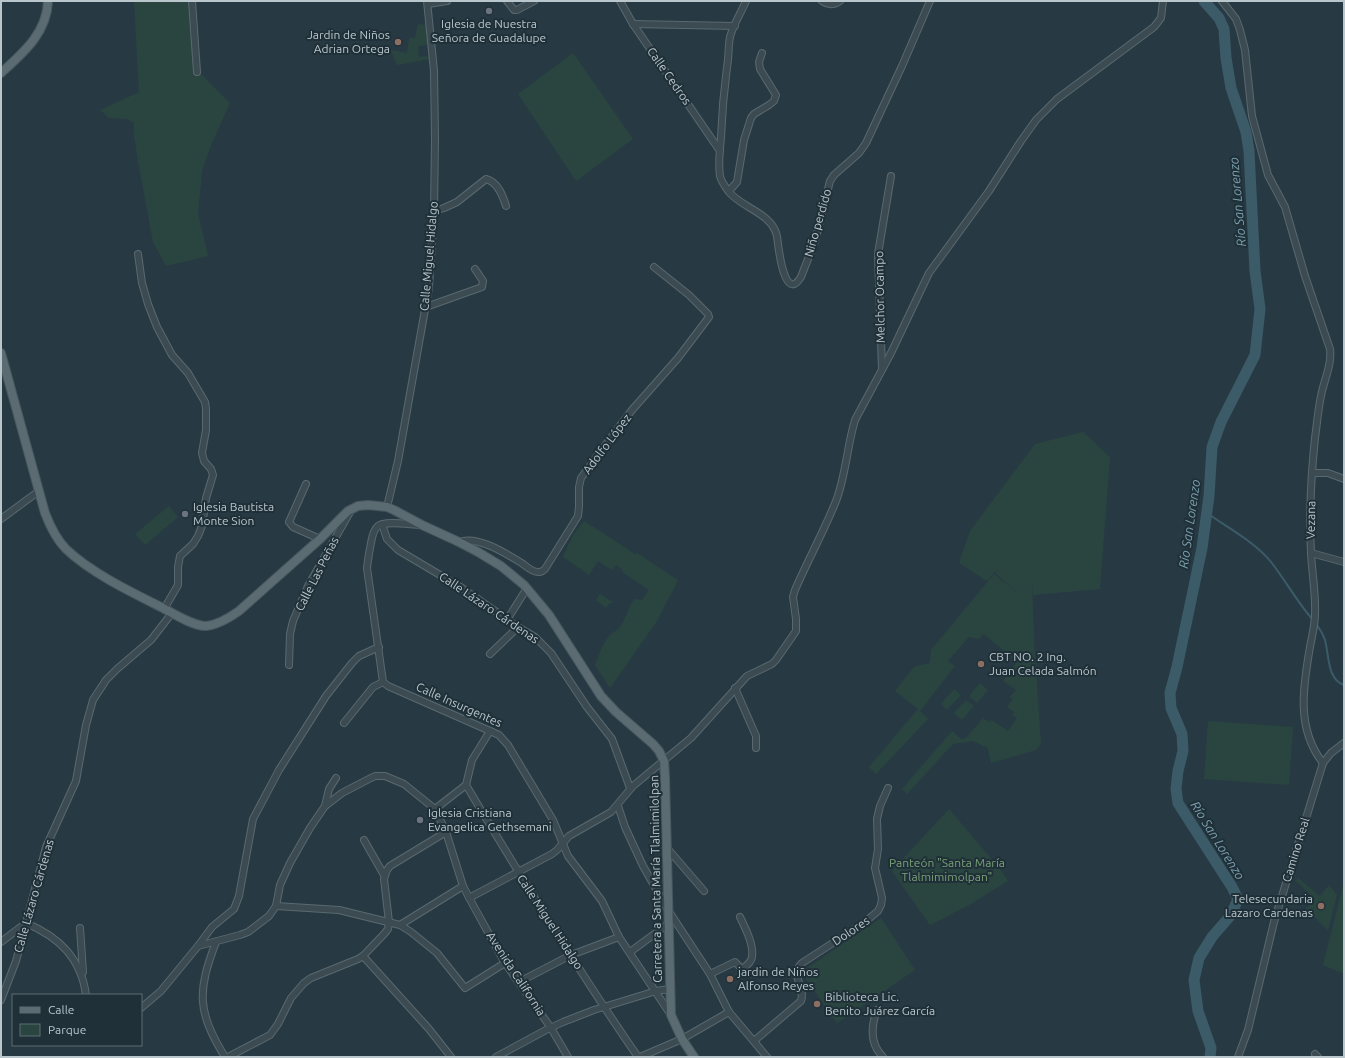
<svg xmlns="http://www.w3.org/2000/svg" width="1345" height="1058" viewBox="0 0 1345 1058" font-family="Ubuntu,sans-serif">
  <rect width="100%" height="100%" fill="#273a43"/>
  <!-- green -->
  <g fill="#2a4540">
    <polygon points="134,1 188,1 194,72 200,73 230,103 211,145 202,171 198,213 208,256 166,266 153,242 138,161 134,135 134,123 127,119 109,118 100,110 139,92"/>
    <polygon points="418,24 427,25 428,45 418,46 419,57 429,56 429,59 397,65 391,51 392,50 407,53 409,38 415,38"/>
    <polygon points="573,53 633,139 576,181 518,94"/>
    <polygon points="1083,432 1110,457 1100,589 1033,595 1032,580 1034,640 1041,744 1036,750 991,763 988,748 972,741 953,744 907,794 902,789 952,731 961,739 966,738 983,718 989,722 991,720 1008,731 1017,718 1012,715 1014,712 1007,707 1013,699 1010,697 1016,690 1003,681 1017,662 984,634 979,639 969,637 948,661 955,666 920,711 928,719 876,774 869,767 918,709 895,691 914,667 930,663 931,650 994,574 1025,599 995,573 997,569 987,581 959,563 970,531 1035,444"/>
    <polygon points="169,506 178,517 145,545 135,534"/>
    <path d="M584,521L635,554L637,553L678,580L657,621L610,688L595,665C599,656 602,644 609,636C612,633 616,631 619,628C626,619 628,608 634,599L642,600L649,590L622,572L623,570L616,565L612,570L598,561L589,575L563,557L573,535Z"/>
    <polygon points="600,594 613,602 612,604 610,603 606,608 596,600"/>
    <polygon points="980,683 988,690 977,703 969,696"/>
    <polygon points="954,689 961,695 947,710 941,704"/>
    <polygon points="966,700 974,706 962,720 954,713"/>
    <polygon points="1208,721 1293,727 1289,785 1204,779"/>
    <polygon points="949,809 1000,869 1008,881 969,905 930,925 892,871"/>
    <polygon points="1298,878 1320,896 1329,885 1337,895 1328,930 1311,914 1308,917 1303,912 1315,899 1296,881"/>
    <polygon points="1344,882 1344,974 1323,965"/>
    <polygon points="881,918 915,970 837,1023 801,972"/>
  </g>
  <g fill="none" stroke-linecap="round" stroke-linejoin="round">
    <!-- stream -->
    <g stroke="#3c5b69" stroke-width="2">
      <path d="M1207,513C1228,528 1255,542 1271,562C1286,581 1297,602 1313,620"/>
      <path d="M1316,624C1320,629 1323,634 1325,640C1329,654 1327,680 1344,685"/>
    </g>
    <!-- river -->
    <polyline stroke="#3c5b69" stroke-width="11" points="1204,1 1219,18 1224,29 1226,58 1231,88 1246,132 1249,151 1255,271 1260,309 1255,355 1221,422 1212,447 1209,496 1202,548 1177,667 1170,693 1171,708 1182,734 1183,751 1178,771 1176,789 1178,803 1232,887 1238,899 1231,915 1212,937 1199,958 1194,980 1198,1011 1211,1048 1210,1057"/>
    <!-- minor casing -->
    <g stroke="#5a6970" stroke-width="8">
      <g id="minor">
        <polyline points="192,1 197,72"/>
        <polyline points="507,1 514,10 517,10 534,1"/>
        <polyline points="620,1 633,24 720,151"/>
        <path d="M746,1C741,13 733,25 730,37C728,47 729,57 727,67C724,90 722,113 721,137C720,149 718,164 720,176C721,181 726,188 729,192C742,208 772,213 777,236C778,244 784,305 801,277L815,241L830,181L834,175L859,153L866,143L902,66L930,1"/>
        <path d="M822,1C828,5 833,6 840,1"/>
        <path d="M1222,1L1236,19L1240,30L1245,50L1252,116L1268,175L1285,207L1305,276L1330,349C1332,365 1324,380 1321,396C1318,410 1317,424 1315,438C1311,476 1309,515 1311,553C1312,573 1316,594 1315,614C1315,625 1312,636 1310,647C1303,687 1296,729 1323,763"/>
        <polyline points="428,4 447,1"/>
        <polyline points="633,24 735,26"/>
        <polyline points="729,191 737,182 744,140 751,118 754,114 769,105 774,101 776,95 760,69 759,62 762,53"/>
        <path d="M434,211L444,208L457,202L486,179C498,182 503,196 506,206"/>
        <polyline points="138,254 142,283 148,304 157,327 172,355 188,373 205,402 206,408 206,430 202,453 204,461 211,469 213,475 206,498 202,526 198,536 193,544 180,556 178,567 178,585 164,609"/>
        <polyline points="426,307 482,287 483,281 475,269"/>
        <polyline points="882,369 878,254 891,176"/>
        <polyline points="1313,473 1328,473 1344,479"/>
        <polyline points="306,484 289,522 293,527 320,539"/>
        <polyline points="387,507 398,461 429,287 434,211 435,138 434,71 427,1"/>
        <polyline points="1,519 39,491"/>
        <polyline points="382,524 387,539 398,550 462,588 518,627 535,637 551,653 587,707 612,739 630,788"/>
        <path d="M421,525C411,525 386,520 378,526C373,530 372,538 371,543C369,552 368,559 367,568L383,682L388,686L490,731L499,735L508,745L553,820L568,856L602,901L619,937L671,1015"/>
        <path d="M459,542C478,535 507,554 523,564C527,567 534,573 539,572C542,572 543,571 545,569L578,516L579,507V487L581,478L603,448L632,410L678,358L709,317L708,314L689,295L654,267"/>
        <polyline points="1311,553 1344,562"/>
        <polyline points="507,620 527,588"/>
        <polyline points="490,654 518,627"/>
        <polyline points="289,665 290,634 293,621 308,586 350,512"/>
        <polyline points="735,688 756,736 756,748"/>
        <polyline points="344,723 373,687 383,682"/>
        <path d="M466,785C521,877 577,969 638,1057"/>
        <polyline points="325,806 329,789 336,778"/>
        <polyline points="618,806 625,827 643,866 668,910 710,974 729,1012 767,1057"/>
        <polyline points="435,809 466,785 472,760 490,731"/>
        <polyline points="364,840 384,875"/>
        <polyline points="667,848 704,891"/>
        <path d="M469,898L552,854L557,850L569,836L611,812L633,786L691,738L747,676L772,664L776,660L796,631V619L793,597L795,590C808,560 824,531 836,501C846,475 847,446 855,420L891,353L929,273L989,191L1021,141L1036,120L1057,99L1154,27L1161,18L1163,1"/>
        <polyline points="276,906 339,910 400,925 411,932 437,953 465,988 505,963"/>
        <polyline points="400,925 463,886"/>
        <polyline points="80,928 83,972"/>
        <path d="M1,942L26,923C59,937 81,958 86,995"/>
        <path d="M216,942C197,992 197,1011 225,1057"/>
        <polyline points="198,946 212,927 234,909 239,896 253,819 279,770 326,696 352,663 359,656 379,647"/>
        <polyline points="630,952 668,924"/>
        <polyline points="363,956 429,1029 451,1057"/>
        <path d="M710,974L735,962L742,969C746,966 751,963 752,957C754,944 745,928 740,917"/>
        <polyline points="519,982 571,955 619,937"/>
        <polyline points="1,1000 16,961 46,847 76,781 86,725 93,700 106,680 117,669 151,640 172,613"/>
        <polyline points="141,1008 161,991 198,946 240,935 248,932 269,916 276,906 280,885 290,863 310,828 325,806 342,793 365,781 375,776 385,776 404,784 435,809 446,832 463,886 473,905 505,963 551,1028 568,1057"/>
        <path d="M877,1010C871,1026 870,1044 883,1057"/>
        <path d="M754,1041L801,1001C806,987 789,975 802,963L865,922L878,911L881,905L882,898L875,868L878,849L877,819L880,806L888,788"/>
        <polyline points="1315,1054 1318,1057"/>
        <polyline points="228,1057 270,1035 278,1024 291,998 304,983 311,978 358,959 363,956 385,933 388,929 389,922 384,879 387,870 390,866 446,832"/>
        <polyline points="496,1057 546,1030 563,1022 594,1010 656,991 670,989"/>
        <polyline points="640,1057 682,1039 729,1012"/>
        <polyline points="1238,1057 1248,1030 1274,922 1323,763 1331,753 1344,743"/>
      </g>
    </g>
    <!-- major casing -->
    <g stroke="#48575f" stroke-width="10">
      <g id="major">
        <path d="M1,73C23,53 47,33 48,1"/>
        <path d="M1,353L45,513C50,526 56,539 66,549C91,573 133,593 163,608C174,614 193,626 206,626C218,625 229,618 239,611L320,539L348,511L358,506L368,505L387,507L394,510L422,525L459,542L478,552L501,566L524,585L549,615L601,696L616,712L653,744L659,751L664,761L665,777L671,1015L682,1039L694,1057"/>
      </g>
    </g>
    <!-- minor -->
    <use href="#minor" stroke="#3c4b52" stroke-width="6"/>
    <!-- major -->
    <use href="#major" stroke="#5a6b72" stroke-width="8"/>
  </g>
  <!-- markers -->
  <g fill="#6b7280" stroke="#203038" stroke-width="1.5">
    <circle cx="489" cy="11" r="4"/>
    <circle cx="185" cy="514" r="4"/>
    <circle cx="420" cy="820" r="4"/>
  </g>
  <g fill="#8d6e63" stroke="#203038" stroke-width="1.5">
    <circle cx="398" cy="42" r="4"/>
    <circle cx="981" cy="664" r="4"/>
    <circle cx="1321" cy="906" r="4"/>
    <circle cx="730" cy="979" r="4"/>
    <circle cx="817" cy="1004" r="4"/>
  </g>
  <g text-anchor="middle" stroke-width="4" stroke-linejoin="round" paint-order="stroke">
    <!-- poi labels -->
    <g font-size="12" fill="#b9c6cc" stroke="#203038" text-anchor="start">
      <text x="489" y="28" text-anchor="middle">Iglesia de Nuestra<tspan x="489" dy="14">Señora de Guadalupe</tspan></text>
      <text x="390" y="39" text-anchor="end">Jardin de Niños<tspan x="390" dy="14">Adrian Ortega</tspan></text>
      <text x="193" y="511">Iglesia Bautista<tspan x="193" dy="14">Monte Sion</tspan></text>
      <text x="989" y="661">CBT NO. 2 Ing.<tspan x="989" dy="14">Juan Celada Salmón</tspan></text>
      <text x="428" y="817">Iglesia Cristiana<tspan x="428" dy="14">Evangelica Gethsemani</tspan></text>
      <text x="1313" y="903" text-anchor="end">Telesecundaria<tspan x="1313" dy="14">Lazaro Cardenas</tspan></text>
      <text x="738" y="976">jardin de Niños<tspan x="738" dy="14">Alfonso Reyes</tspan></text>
      <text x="825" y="1001">Biblioteca Lic.<tspan x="825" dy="14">Benito Juárez García</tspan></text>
    </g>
    <!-- street labels -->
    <g font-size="12" fill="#b9c6cc" stroke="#203038">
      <text transform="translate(669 76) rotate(55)" y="4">Calle Cedros</text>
      <text transform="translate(818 223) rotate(-74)" y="4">Niño perdido</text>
      <text transform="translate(429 256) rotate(-85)" y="4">Calle Miguel Hidalgo</text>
      <text transform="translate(880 297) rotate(-91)" y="4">Melchor Ocampo</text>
      <text transform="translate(607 444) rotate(-53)" y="4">Adolfo López</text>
      <text transform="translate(1311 520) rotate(-89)" y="4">Vezana</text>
      <text transform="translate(317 574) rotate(-63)" y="4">Calle Las Peñas</text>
      <text transform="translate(489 608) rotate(34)" y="4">Calle Lázaro Cárdenas</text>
      <text transform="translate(459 705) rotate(24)" y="4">Calle Insurgentes</text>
      <text transform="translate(1296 850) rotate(-73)" y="4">Camino Real</text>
      <text transform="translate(656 879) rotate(-91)" y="4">Carretera a Santa María Tlalmimilolpan</text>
      <text transform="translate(34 896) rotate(-74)" y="4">Calle Lázaro Cárdenas</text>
      <text transform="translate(550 922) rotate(57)" y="4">Calle Miguel Hidalgo</text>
      <text transform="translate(851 931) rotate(-34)" y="4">Dolores</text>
      <text transform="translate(516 974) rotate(57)" y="4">Avenida California</text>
    </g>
    <!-- park labels -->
    <g font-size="12" fill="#79a177" stroke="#203038">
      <text x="947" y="867">Panteón "Santa María<tspan x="947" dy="14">Tlalmimimolpan"</tspan></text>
    </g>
    <!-- water labels -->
    <g font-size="13" font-style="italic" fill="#7a9fae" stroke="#203038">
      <text transform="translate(1237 202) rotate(-95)" y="5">Río San Lorenzo</text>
      <text transform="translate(1189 524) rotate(-82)" y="5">Río San Lorenzo</text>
      <text transform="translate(1218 840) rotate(58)" y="5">Río San Lorenzo</text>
    </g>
  </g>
  <!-- border -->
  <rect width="1345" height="1058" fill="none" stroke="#b9c6cc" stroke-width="4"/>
  <!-- legend -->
  <rect x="12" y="994" width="130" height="52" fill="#203038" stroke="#5d6c73"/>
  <rect x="20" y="1007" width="20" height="6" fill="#5a6b72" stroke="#5d6c73"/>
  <text x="48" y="1014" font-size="12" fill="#b9c6cc">Calle</text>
  <rect x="20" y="1024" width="20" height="12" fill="#2a4540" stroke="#5d6c73"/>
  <text x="48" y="1034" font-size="12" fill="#b9c6cc">Parque</text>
</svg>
